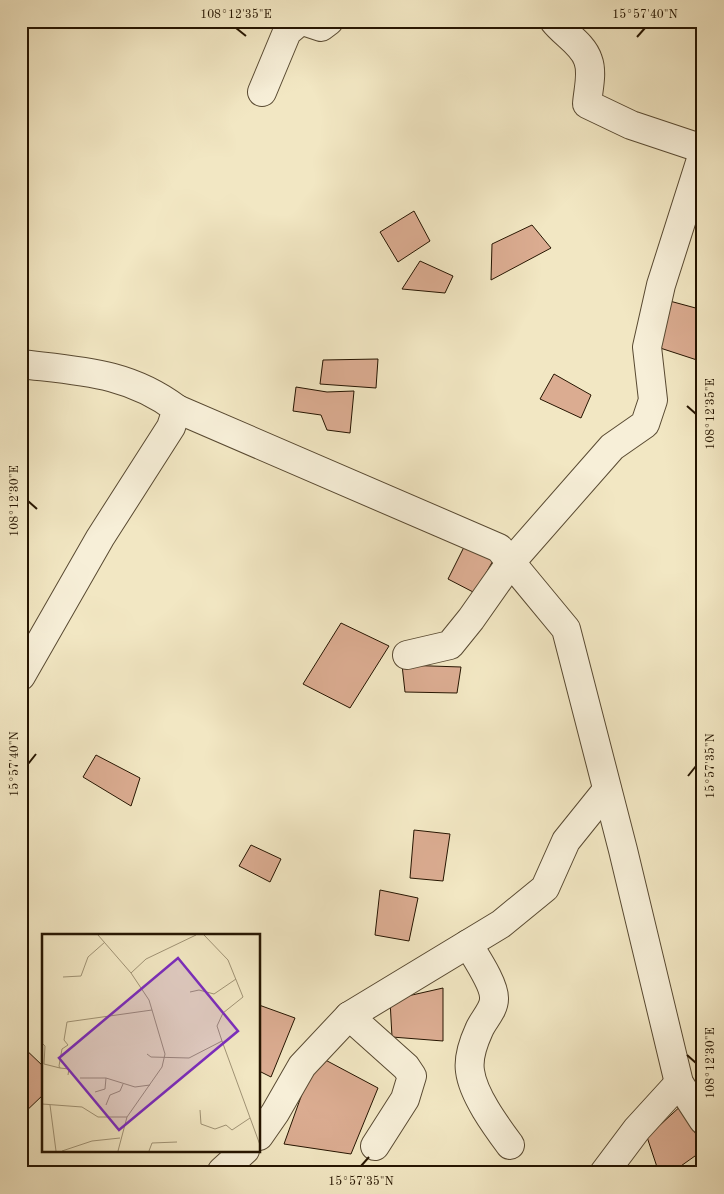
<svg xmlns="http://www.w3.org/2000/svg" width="724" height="1194" viewBox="0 0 724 1194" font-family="'Old Standard TT',serif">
  <rect width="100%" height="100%" fill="#f2e7c3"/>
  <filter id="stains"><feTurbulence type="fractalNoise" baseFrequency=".004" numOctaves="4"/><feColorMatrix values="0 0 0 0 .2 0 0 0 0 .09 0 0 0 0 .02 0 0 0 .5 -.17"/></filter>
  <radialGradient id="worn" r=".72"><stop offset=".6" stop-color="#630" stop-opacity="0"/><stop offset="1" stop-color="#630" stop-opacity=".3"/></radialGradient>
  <!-- building -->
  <g fill="#dbac91" stroke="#261501">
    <polygon points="414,211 430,241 398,262 380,232"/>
    <polygon points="532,225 551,248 491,280 492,244"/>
    <polygon points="420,261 453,276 445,293 402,289"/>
    <polygon points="666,300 703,310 703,347 700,361 651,345"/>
    <polygon points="378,359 376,388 320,384 323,360"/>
    <polygon points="554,374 591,395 581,418 540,399"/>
    <polygon points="296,387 327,392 354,391 350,433 327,430 321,415 293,411"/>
    <polygon points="466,543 495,557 475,593 448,579"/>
    <polygon points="341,623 389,646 350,708 303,684"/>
    <polygon points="402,665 461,667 457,693 405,692"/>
    <polygon points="96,755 140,778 131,806 83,777"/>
    <polygon points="414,830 450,834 443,881 410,878"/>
    <polygon points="251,845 281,859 270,882 239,866"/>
    <polygon points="380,890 418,898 409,941 375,935"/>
    <polygon points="443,988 443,1041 392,1037 390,1000"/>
    <polygon points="259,1005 295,1018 271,1077 259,1071"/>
    <polygon points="21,1045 44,1067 44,1094 21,1116"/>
    <polygon points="316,1055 378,1088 351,1154 284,1144"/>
    <polygon points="684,1103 702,1151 671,1173 659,1173 647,1137"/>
  </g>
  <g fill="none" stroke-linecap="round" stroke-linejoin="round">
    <!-- minor casing -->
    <g stroke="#594a32" stroke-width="30">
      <g id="minor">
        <polyline points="303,21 321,27 329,21"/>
        <path d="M554,21C564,34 583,44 588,60C593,73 588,90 587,104L631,125L703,149"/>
        <polyline points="262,92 287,32 300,21"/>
        <path d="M21,364C79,371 128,372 177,409L171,427L100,538L21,676"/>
        <polyline points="177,409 499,548 566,629 623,850 679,1083 703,1120"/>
        <polyline points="407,655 450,645 471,619 511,562 612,447 645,424 653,400 647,347 661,285 703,153"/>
        <path d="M468,944C475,956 495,985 494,999C494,1010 483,1020 479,1030C474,1041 468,1058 470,1071C473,1095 496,1126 510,1145"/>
        <polyline points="349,1016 406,1067 412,1076 405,1099 375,1146"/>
        <polyline points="259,1136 275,1113 302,1066 349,1016 501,924 545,888 566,841 607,790"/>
        <polyline points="222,1171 245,1150"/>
        <polyline points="604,1173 637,1129 679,1083"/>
      </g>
    </g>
    <!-- minor -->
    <use href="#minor" stroke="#f7efd8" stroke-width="28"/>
  </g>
  <!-- ticks -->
  <path fill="none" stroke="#261501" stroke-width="2" d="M236,28L246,36M637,37L645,28M687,406L696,414M28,501L37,509M28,764L36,754M688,776L696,766M687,1055L696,1063M361,1166L369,1157"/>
  <!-- overview -->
  <g transform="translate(42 934)">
    <rect width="218" height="218" fill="#f2e7c3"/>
    <path fill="none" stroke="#a09375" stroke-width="1" d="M56,1L89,39M21,43L39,42L46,23L63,8M148,58L157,56L172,60L194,45M180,107L218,211M0,109L3,112L2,130L18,134M105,120L109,123L147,124L180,107L175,92L181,79L201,63L186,26L162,1M26,141L27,135L18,134L17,132L20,115L26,111L22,106L25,88L110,76L107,66L89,39L104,25L154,1M38,144H64L93,153L108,151M53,158L63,155L64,144M0,170L40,173L56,183H85M8,171L14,217M64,171L68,161L78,157L81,150M158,176L159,190L173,195L184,191L190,196L208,184M20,217L50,207L78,204M76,217L85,183L120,133L123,120L110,76M107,217L110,209L135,208"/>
    <path fill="#7b2cbf" fill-opacity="0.15" stroke="#7b2cbf" stroke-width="2.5" d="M136,24L196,97L77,196L17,124Z"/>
    <rect width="218" height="218" fill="none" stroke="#261501" stroke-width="2.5"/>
  </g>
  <!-- margin -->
  <rect width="724" height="1194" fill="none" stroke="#f2e7c3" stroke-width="55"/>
  <rect x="28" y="28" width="668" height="1138" fill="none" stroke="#261501" stroke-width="2"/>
  <g font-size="12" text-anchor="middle" fill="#261501">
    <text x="236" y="18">108°12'35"E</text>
    <text x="645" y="18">15°57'40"N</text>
    <text transform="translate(710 414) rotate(-90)" y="4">108°12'35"E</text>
    <text transform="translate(14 501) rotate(-90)" y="4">108°12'30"E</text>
    <text transform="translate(14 764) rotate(-90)" y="4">15°57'40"N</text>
    <text transform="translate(710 766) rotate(-90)" y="4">15°57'35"N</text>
    <text transform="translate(710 1063) rotate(-90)" y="4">108°12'30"E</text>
    <text x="361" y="1185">15°57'35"N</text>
  </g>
  <rect width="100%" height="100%" filter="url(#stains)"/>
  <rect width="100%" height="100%" fill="url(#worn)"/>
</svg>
